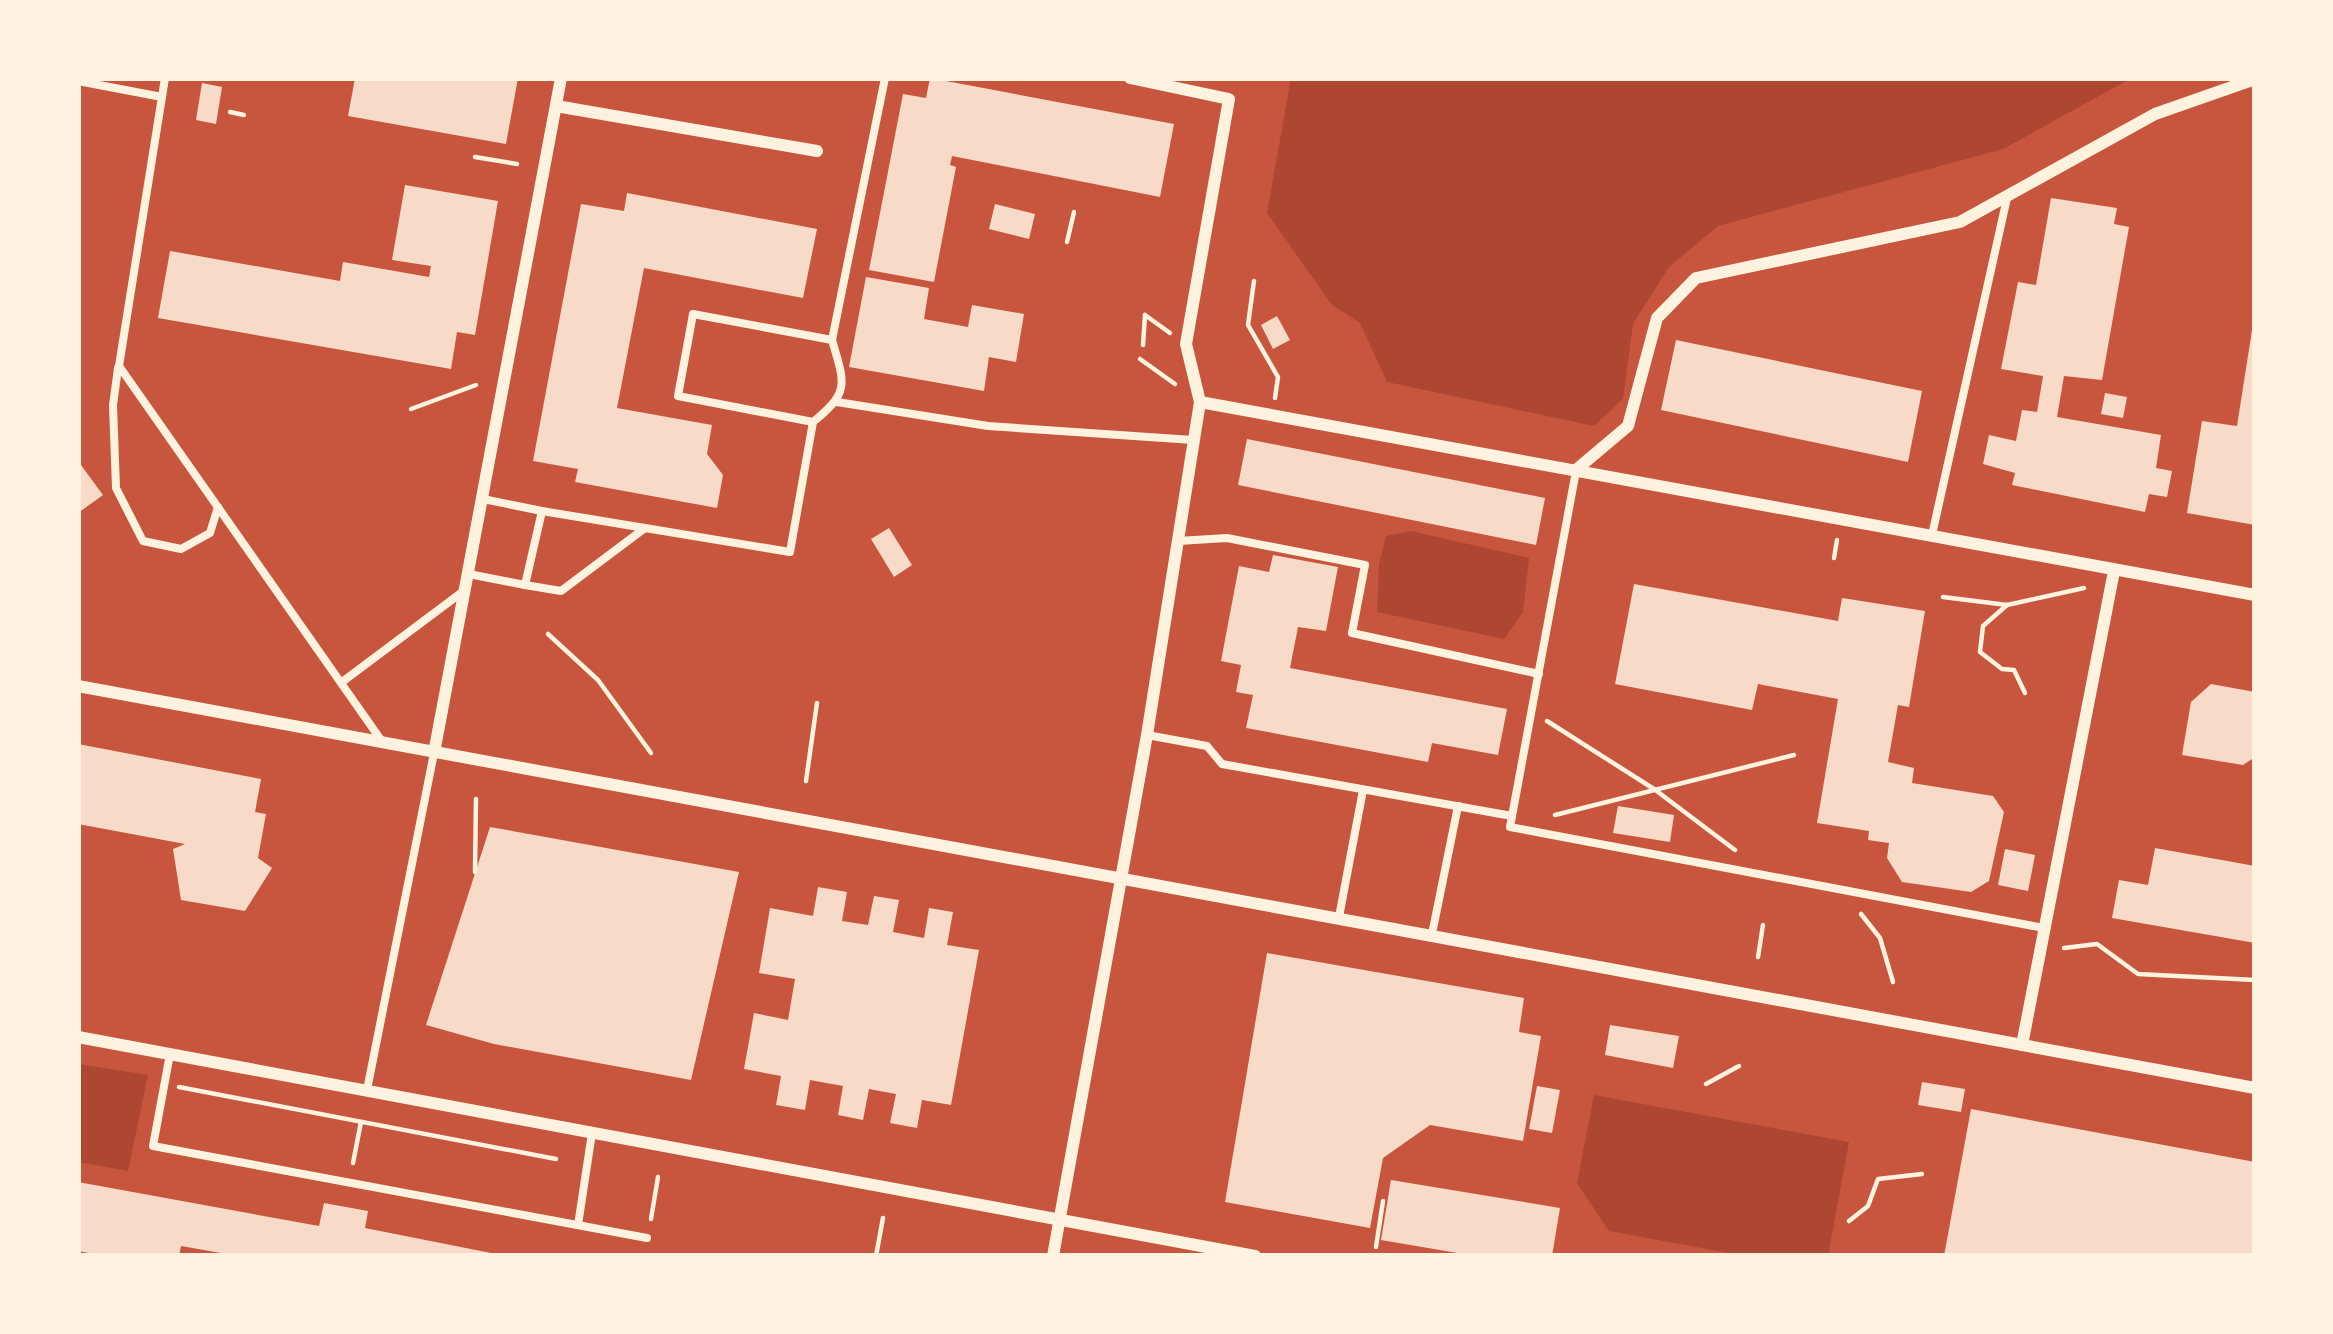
<svg xmlns="http://www.w3.org/2000/svg" width="2333" height="1334" viewBox="0 0 2333 1334" font-family="Figtree,sans-serif">
  <rect width="100%" height="100%" fill="#c8553d"/>
  <!-- green -->
  <g fill="#ae4732">
    <polygon points="1291,78 2127,78 2128,80 2003,149 1718,226 1669,267 1633,324 1623,399 1594,426 1387,382 1360,323 1332,305 1267,213"/>
    <polygon points="1411,531 1529,558 1523,612 1504,639 1377,612 1379,564 1386,536"/>
    <polygon points="78,1064 148,1075 128,1171 78,1162"/>
    <polygon points="1594,1095 1849,1142 1828,1256 1745,1256 1609,1231 1577,1183"/>
  </g>
  <!-- building -->
  <g fill="#f7dbc8">
    <polygon points="355,78 518,78 506,144 348,116"/>
    <polygon points="930,78 1174,124 1160,197 952,156 950,165 956,167 934,282 869,270 903,94 926,98"/>
    <polygon points="202,83 222,87 216,124 196,120"/>
    <polygon points="405,185 498,201 475,335 457,332 451,369 158,318 170,251 340,281 343,262 429,277 431,266 392,260"/>
    <polygon points="627,193 817,229 803,298 644,268 617,408 712,425 707,454 723,475 717,508 575,482 578,469 533,461 581,204 624,211"/>
    <polygon points="2051,198 2117,208 2114,224 2129,227 2102,380 2064,376 2057,417 2161,435 2156,468 2172,471 2167,497 2149,494 2145,512 2012,485 2015,473 1983,464 1989,435 2016,441 2022,410 2037,412 2043,376 2001,369 2018,282 2036,285"/>
    <polygon points="995,204 1035,214 1029,239 989,229"/>
    <polygon points="866,277 929,288 924,319 968,327 972,305 1024,314 1016,362 989,357 984,391 849,367"/>
    <polygon points="1277,316 1290,340 1273,349 1261,325"/>
    <polygon points="2252,330 2255,330 2255,525 2187,513 2202,421 2237,426"/>
    <polygon points="1676,340 1922,391 1908,462 1661,410"/>
    <polygon points="2105,393 2127,397 2123,418 2101,414"/>
    <polygon points="1247,439 1545,498 1536,545 1238,485"/>
    <polygon points="78,461 103,495 78,513"/>
    <polygon points="889,528 912,565 894,577 871,539"/>
    <polygon points="1273,555 1338,567 1326,631 1298,627 1290,668 1507,709 1498,755 1432,743 1428,762 1246,728 1253,695 1236,692 1241,665 1221,661 1239,566 1269,572"/>
    <polygon points="1634,584 1838,621 1842,598 1925,611 1909,707 1898,705 1888,762 1914,768 1912,783 1993,796 2004,812 1989,881 1971,892 1902,882 1887,858 1889,843 1868,840 1869,831 1817,823 1838,699 1758,684 1752,710 1615,684"/>
    <polygon points="2211,684 2255,692 2255,757 2243,765 2182,755 2191,702"/>
    <polygon points="78,744 261,779 255,812 266,814 258,858 272,868 245,911 181,900 173,849 185,844 78,824"/>
    <polygon points="1618,806 1674,815 1670,842 1613,833"/>
    <polygon points="490,827 739,872 691,1080 494,1044 426,1025"/>
    <polygon points="2155,848 2255,866 2255,943 2112,918 2119,880 2148,885"/>
    <polygon points="2005,849 2035,855 2028,891 1998,885"/>
    <polygon points="818,887 847,892 842,921 868,925 874,896 899,900 893,932 924,938 929,908 953,912 947,945 979,950 951,1105 922,1100 917,1128 890,1123 896,1094 869,1089 863,1120 838,1115 843,1086 810,1080 805,1110 776,1105 781,1076 744,1069 754,1013 788,1020 795,979 759,973 770,908 813,916"/>
    <polygon points="1267,953 1524,998 1519,1032 1541,1036 1523,1141 1430,1125 1383,1158 1370,1228 1225,1202"/>
    <polygon points="1610,1025 1679,1036 1673,1068 1605,1055"/>
    <polygon points="1922,1082 1965,1089 1961,1112 1918,1105"/>
    <polygon points="1537,1086 1560,1090 1552,1133 1529,1129"/>
    <polygon points="1971,1109 2255,1162 2255,1256 1944,1256"/>
    <polygon points="1391,1180 1560,1208 1552,1256 1475,1256 1381,1240"/>
    <polygon points="78,1182 319,1226 324,1203 368,1211 365,1228 506,1256 238,1256 181,1246 179,1256 105,1256 78,1251"/>
  </g>
  <g fill="none" stroke-linecap="round" stroke-linejoin="round">
    <!-- path -->
    <g stroke="#fff3e0" stroke-width="4.5">
      <polyline points="230,112 244,115"/>
      <polyline points="475,157 517,164"/>
      <polyline points="1067,242 1074,212"/>
      <polyline points="1254,281 1248,325 1278,377 1275,398"/>
      <polyline points="1145,315 1170,333"/>
      <polyline points="1143,345 1145,315"/>
      <polyline points="1140,359 1175,384"/>
      <polyline points="411,409 476,385"/>
      <polyline points="1834,558 1837,540"/>
      <polyline points="1943,597 2007,605 2084,588"/>
      <polyline points="2007,605 1983,626 1980,652 2002,669 2014,670 2025,693"/>
      <polyline points="548,634 598,680 651,753"/>
      <polyline points="1547,721 1654,789 1735,850"/>
      <polyline points="806,781 817,703"/>
      <polyline points="1555,815 1794,755"/>
      <polyline points="475,872 476,799"/>
      <polyline points="1861,914 1880,938 1893,982"/>
      <polyline points="2064,948 2097,944 2138,974 2255,980"/>
      <polyline points="1758,957 1763,925"/>
      <polyline points="1706,1084 1739,1066"/>
      <polyline points="179,1087 556,1159"/>
      <polyline points="353,1163 361,1122"/>
      <polyline points="651,1219 658,1177"/>
      <polyline points="1849,1221 1868,1206 1878,1179 1922,1174"/>
      <polyline points="1376,1247 1383,1201"/>
      <polyline points="876,1256 883,1218"/>
    </g>
    <!-- service -->
    <g stroke="#fff3e0" stroke-width="8">
      <polyline points="165,78 119,366 381,740"/>
      <polyline points="78,81 162,97"/>
      <path d="M832,340L693,314L678,396L813,422C850,392 845,384 832,340L885,78"/>
      <polyline points="118,368 113,405 116,488 143,541 181,549 210,533 218,507"/>
      <polyline points="837,402 988,426 1193,440"/>
      <polyline points="1576,471 1510,827 2044,928"/>
      <polyline points="483,499 542,511 525,585 561,591 645,528 790,552 813,422"/>
      <polyline points="542,511 645,528"/>
      <polyline points="1932,535 2007,198"/>
      <polyline points="1178,541 1227,538 1365,565 1352,633 1539,674"/>
      <polyline points="469,574 525,585"/>
      <polyline points="342,682 461,593"/>
      <polyline points="1147,735 1207,746 1222,764 1512,816"/>
      <polyline points="1339,917 1363,790"/>
      <polyline points="1432,934 1458,806"/>
      <polyline points="170,1054 153,1146 647,1238"/>
      <polyline points="367,1090 434,753"/>
      <polyline points="578,1225 592,1133"/>
    </g>
    <!-- minor -->
    <g stroke="#fff3e0" stroke-width="12">
      <polyline points="556,106 817,151"/>
      <polyline points="1200,402 2255,595"/>
      <polyline points="1577,469 1628,426 1657,318 1696,278 1960,222 2155,114 2255,79"/>
      <polyline points="78,686 2255,1088"/>
      <polyline points="434,753 561,78"/>
      <polyline points="78,1037 1255,1256"/>
      <polyline points="2022,1045 2114,571"/>
      <polyline points="1053,1256 1147,735 1200,402 1186,344 1229,99 1130,78"/>
    </g>
  </g>
  <!-- border -->
  <rect width="2333" height="1334" fill="none" stroke="#fff3e0" stroke-width="162"/>
</svg>
